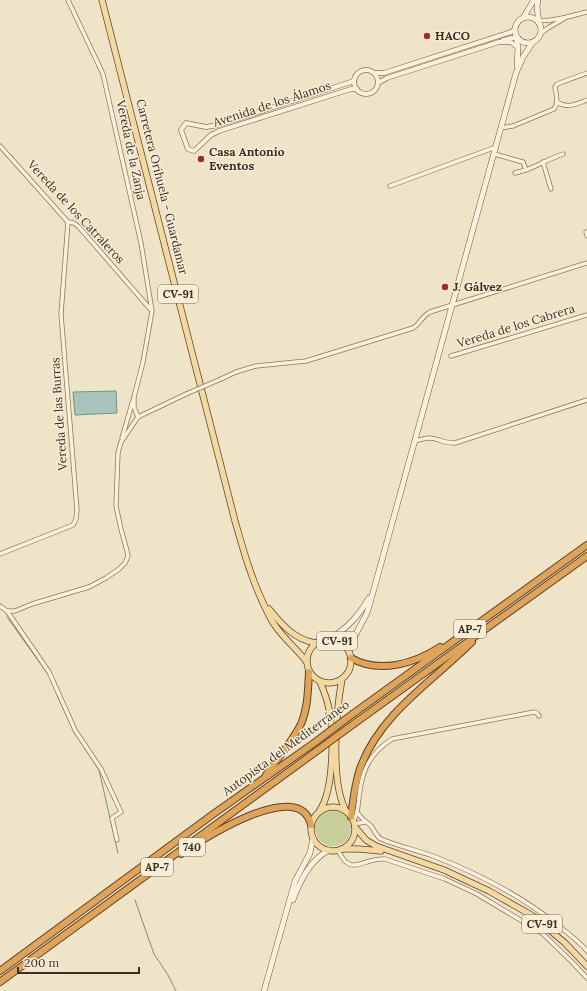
<svg xmlns="http://www.w3.org/2000/svg" width="587" height="991" viewBox="0 0 587 991" font-family="Lora,serif">
  <rect width="100%" height="100%" fill="#f0e4c8"/>
  <!-- green -->
  <circle fill="#c9cf9b" cx="333" cy="828" r="18"/>
  <!-- water -->
  <polygon fill="#a9c4bc" stroke="#6f938a" points="116,391 117,413 75,415 73,392"/>
  <g fill="none" stroke-linecap="round" stroke-linejoin="round">
    <!-- stream -->
    <g stroke="#6f938a" stroke-width="1">
      <polyline points="7,617 50,677"/>
      <polyline points="57,695 73,730 99,770 118,853"/>
      <polyline points="135,900 154,954 168,975 176,991"/>
    </g>
    <!-- minor casing -->
    <g stroke="#8d765c" stroke-width="5">
      <g id="minor">
        <polyline points="68,0 103,74 141,243 152,311 143,362 134,397 134,407 138,417"/>
        <path d="M535,20C553,22 570,16 587,12"/>
        <polyline points="540,34 548,28 565,18"/>
        <path d="M557,102C567,109 576,104 587,100"/>
        <path d="M501,128L513,126L554,109C559,102 556,95 555,87L557,84L587,73"/>
        <polyline points="0,146 68,222 74,223 79,227 151,310"/>
        <path d="M494,154L523,162L526,170C539,165 549,159 563,154"/>
        <polyline points="543,162 551,189"/>
        <polyline points="515,173 526,170"/>
        <polyline points="390,186 496,147"/>
        <polyline points="586,232 587,236"/>
        <polyline points="451,356 587,315"/>
        <path d="M221,379L236,372L256,366L306,361L413,328C420,324 422,316 430,312L587,263"/>
        <polyline points="122,438 133,400"/>
        <path d="M415,441C420,440 424,438 429,438C438,438 445,444 455,443L587,400"/>
        <polyline points="0,554 73,525 76,519 77,510 61,314 68,222"/>
        <polyline points="0,606 7,611 49,672 75,730 101,769 121,812 112,818 117,840"/>
        <polyline points="7,611 15,611 32,604 89,587 106,578 119,569 125,563 128,556 127,551 121,529 116,506 118,453 121,442 138,417 186,394"/>
        <path d="M357,812C361,819 366,821 371,826C375,831 376,836 381,839C398,846 416,850 433,856C477,873 518,894 555,923C566,932 578,940 587,951"/>
        <path d="M355,818C358,812 358,804 359,797C362,770 369,754 392,739L534,712L537,713L539,716"/>
        <polyline points="354,824 365,822"/>
        <path d="M338,850C351,879 363,857 385,859L445,879L477,894L542,933L572,962L587,978"/>
      </g>
    </g>
    <!-- tertiary casing -->
    <g stroke="#8d765c" stroke-width="5.5">
      <g id="tertiary">
        <polyline points="503,40 512,38 518,38"/>
        <circle cx="366" cy="82" r="12"/>
        <polyline points="375,73 384,73 511,32 515,29"/>
        <polyline points="354,81 218,125 206,127 186,123 181,130 188,149 194,151 211,135 219,131 351,89 357,89"/>
        <polyline points="378,83 387,78 499,42 511,42 518,48"/>
      </g>
    </g>
    <!-- secondary casing -->
    <g stroke="#6f573f" stroke-width="6">
      <g id="secondary">
        <polyline points="538,0 537,7 539,23"/>
        <circle cx="528" cy="30" r="13"/>
        <polyline points="523,18 534,0"/>
        <polyline points="516,36 518,48 517,66"/>
        <path d="M330,639C348,627 358,617 369,598"/>
        <polyline points="349,651 350,645 367,613 374,589 516,73 523,57 533,42"/>
        <path d="M293,900C300,880 310,860 329,850"/>
        <polyline points="264,991 295,881 310,853 313,838"/>
      </g>
    </g>
    <!-- primary casing -->
    <g stroke="#5b4430" stroke-width="7">
      <g id="primary">
        <path d="M102,0L235,521C243,549 251,578 264,605C267,611 270,619 274,624C283,638 296,648 306,661"/>
        <path d="M269,609C282,625 295,640 316,643"/>
        <circle cx="329" cy="661" r="22"/>
        <path d="M342,679C336,712 330,782 346,811"/>
        <circle cx="333" cy="829" r="22"/>
        <path d="M320,810C334,789 334,733 329,709C327,699 324,691 320,682"/>
        <polyline points="355,827 366,840 376,846 444,870 489,891 533,916 565,943 587,966"/>
        <polyline points="342,849 359,849 381,851"/>
      </g>
    </g>
    <!-- motorway casing -->
    <g stroke="#5b4430" stroke-width="8">
      <g id="motorway">
        <path d="M351,658C379,674 414,664 440,647"/>
        <polyline points="354,713 587,545"/>
        <polyline points="355,723 587,556"/>
        <path d="M266,775C277,759 292,742 301,724C308,708 308,689 309,672"/>
        <path d="M351,817C353,800 355,782 361,766C381,713 434,680 472,642"/>
        <path d="M181,854C203,839 300,776 311,825"/>
        <polyline points="0,971 212,815 314,743"/>
        <polyline points="0,982 314,753"/>
      </g>
    </g>
    <!-- minor -->
    <use href="#minor" stroke="#faf1dc" stroke-width="3.5"/>
    <!-- tertiary -->
    <use href="#tertiary" stroke="#faf1dc" stroke-width="4"/>
    <!-- secondary -->
    <use href="#secondary" stroke="#faf1dc" stroke-width="5"/>
    <!-- primary -->
    <use href="#primary" stroke="#f3d9a0" stroke-width="5.5"/>
    <!-- motorway -->
    <use href="#motorway" stroke="#e0a458" stroke-width="6"/>
    <!-- minor-bridge casing -->
    <g stroke="#8d765c" stroke-width="5" stroke-linecap="butt">
      <polyline id="minor-bridge" points="186,394 221,379"/>
    </g>
    <!-- motorway-bridge casing -->
    <g stroke="#5b4430" stroke-width="8" stroke-linecap="butt">
      <g id="motorway-bridge">
        <polyline points="314,743 354,713"/>
        <polyline points="314,753 355,723"/>
      </g>
    </g>
    <!-- minor-bridge -->
    <use href="#minor-bridge" stroke="#faf1dc" stroke-width="3.5"/>
    <!-- motorway-bridge -->
    <use href="#motorway-bridge" stroke="#e0a458" stroke-width="6"/>
  </g>
  <!-- markers -->
  <g fill="#9e2a2b" stroke="#f7eed8" stroke-width="1.5">
    <circle cx="427" cy="36" r="4"/>
    <circle cx="201" cy="159" r="4"/>
    <circle cx="445" cy="287" r="4"/>
  </g>
  <g text-anchor="middle" stroke-width="3" stroke-linejoin="round" paint-order="stroke">
    <!-- shield labels -->
    <g fill="#f7eed8" stroke="#756857" stroke-width="1">
      <rect x="158" y="285" width="40" height="18" rx="3"/>
      <rect x="454" y="620" width="32" height="18" rx="3"/>
      <rect x="317" y="632" width="40" height="18" rx="3"/>
      <rect x="179" y="838" width="26" height="18" rx="3"/>
      <rect x="141" y="858" width="32" height="18" rx="3"/>
      <rect x="522" y="915" width="40" height="18" rx="3"/>
    </g>
    <g font-size="11" font-weight="bold" fill="#3d2e20">
      <text x="178" y="298">CV-91</text>
      <text x="470" y="633">AP-7</text>
      <text x="337" y="645">CV-91</text>
      <text x="192" y="851">740</text>
      <text x="157" y="871">AP-7</text>
      <text x="542" y="928">CV-91</text>
    </g>
    <!-- poi labels -->
    <g font-size="12" font-weight="bold" fill="#3d2e20" stroke="#f7eed8" text-anchor="start">
      <text x="435" y="40">HACO</text>
      <text x="209" y="156">Casa Antonio<tspan x="209" dy="14">Eventos</tspan></text>
      <text x="453" y="291">J. Gálvez</text>
    </g>
    <!-- street labels -->
    <g font-size="12" fill="#3d2e20" stroke="#f7eed8">
      <text transform="translate(272 104) rotate(-18)" y="4">Avenida de los Álamos</text>
      <text transform="translate(131 150) rotate(78)" y="4">Vereda de la Zanja</text>
      <text transform="translate(162 187) rotate(76)" y="4">Carretera Orihuela - Guardamar</text>
      <text transform="translate(76 212) rotate(47)" y="4">Vereda de los Catraleros</text>
      <text transform="translate(516 326) rotate(-17)" y="4">Vereda de los Cabrera</text>
      <text transform="translate(59 414) rotate(-94)" y="4">Vereda de las Burras</text>
      <text transform="translate(286 748) rotate(-36)" y="4">Autopista del Mediterráneo</text>
    </g>
  </g>
  <!-- scale -->
  <path d="M18 967v6h121v-6" fill="none" stroke="#3d2e20" stroke-width="2"/>
  <text x="24" y="967" font-size="12" fill="#3d2e20" stroke="#f7eed8" stroke-width="3" paint-order="stroke">200 m</text>
</svg>
